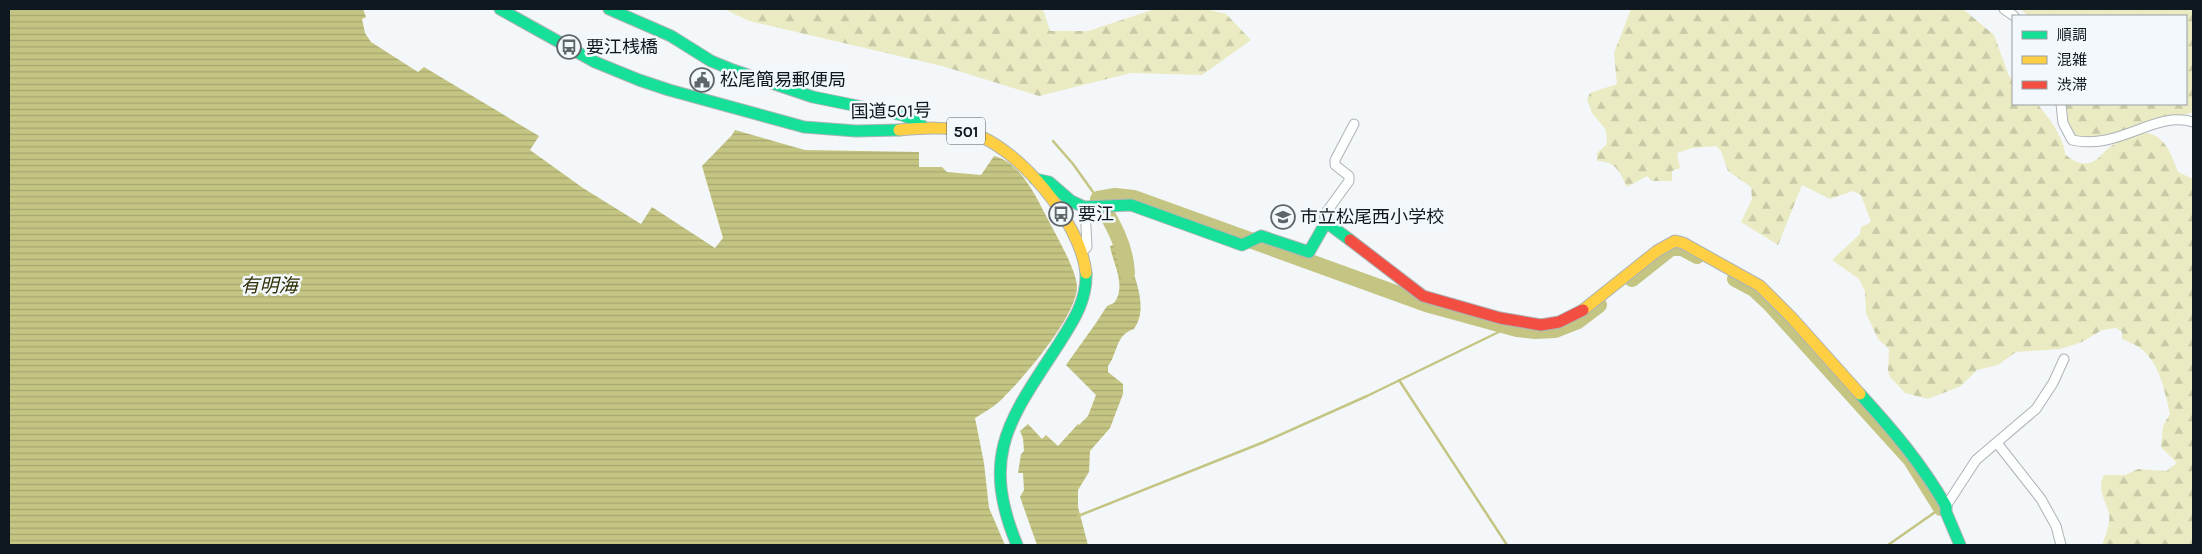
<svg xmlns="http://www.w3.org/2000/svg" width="2202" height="554" viewBox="0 0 2202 554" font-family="Karla,'Noto Sans JP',sans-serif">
  <defs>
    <pattern id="forest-firs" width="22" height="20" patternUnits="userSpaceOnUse" patternTransform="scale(1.25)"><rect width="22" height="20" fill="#eaebc2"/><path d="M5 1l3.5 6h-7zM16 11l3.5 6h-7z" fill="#c8c9a6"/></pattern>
    <pattern id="water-rules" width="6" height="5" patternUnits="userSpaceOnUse" patternTransform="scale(1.25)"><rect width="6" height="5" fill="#c4c483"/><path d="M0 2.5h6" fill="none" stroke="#a7a871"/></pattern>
  </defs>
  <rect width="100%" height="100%" fill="#f4f7f9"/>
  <!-- forest -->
  <g fill="url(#forest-firs)">
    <polygon points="724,9 1043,9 1050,31 1088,31 1155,9 1206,9 1226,14 1251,40 1202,75 1131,73 1039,96 942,66 749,21"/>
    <path d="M1631,9H1963L1994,35L2009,76L2013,80V104H2037C2047,114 2065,140 2065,154C2071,160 2080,165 2089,163C2098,161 2103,152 2110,147C2117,141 2125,138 2134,135C2161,127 2170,150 2178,172L2193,179V545H2102C2105,537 2111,522 2109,514C2106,500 2096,489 2104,475H2125L2138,469L2166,471L2177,463L2161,447L2163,426L2170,414C2165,392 2160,363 2140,348C2135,344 2128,342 2122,339V332L2116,328L2102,330L2082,342L2060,349L2016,352L1998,365L1977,370L1961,386L1928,399L1905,393L1890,377L1888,370L1889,349L1878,339L1866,313L1865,291L1859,279L1832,260L1860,234L1861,227L1871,222L1861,195L1853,191L1830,199L1802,185L1778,245L1741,222L1752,199L1751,187L1728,171L1721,151L1716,146L1692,148L1677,153L1680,168L1672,171V181H1652L1647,176L1627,187C1619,171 1617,162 1597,161V153L1607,144L1606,130L1592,113L1587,99L1590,93L1617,84L1614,53Z"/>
    <polygon points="2020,9 2193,9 2193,110 2191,113 2099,137 2069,136 2066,130 2065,104 2186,104 2186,16 2029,16"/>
  </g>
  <!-- water -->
  <g fill="url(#water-rules)">
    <path d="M9,9H363L366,17L362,19L365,33L371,42L418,72L424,67L539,136L530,150L583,188L641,224L652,207L715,248L723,238L702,166L732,135L735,130L805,150L919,152V167H942L947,172L981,175L994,156C1017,161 1033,190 1043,210C1052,228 1076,268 1077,286C1078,315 1021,381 1000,401C992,408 983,413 975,418L984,463L989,508L1005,545H9Z"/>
    <path d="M1113,245L1120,252L1125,250C1133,273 1150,307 1134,329C1115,335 1118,353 1108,366V372L1123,384V394L1110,428L1090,451L1089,472L1078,490V507L1088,545H1037L1020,497L1024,490L1023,473H1018L1021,454L1024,451L1023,438L1020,431L1028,424L1042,439L1046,435L1058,446L1078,424L1079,425L1088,416L1096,395L1066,365L1096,323L1107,306L1114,303C1127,286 1113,264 1110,246Z"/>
  </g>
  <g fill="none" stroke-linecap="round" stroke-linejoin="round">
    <!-- stream -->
    <g stroke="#c4c483" stroke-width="2.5">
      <polyline points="1053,141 1073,164 1098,199"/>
      <polyline points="1399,380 1507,545"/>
      <polyline points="1078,516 1264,442 1367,396 1509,327"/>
      <polyline points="1888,545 1941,508"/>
    </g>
    <!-- river -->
    <g stroke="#c4c483" stroke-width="16">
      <path d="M1127,273C1126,246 1112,222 1098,199L1115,196L1134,198L1426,304L1517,329L1535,331L1555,330L1578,321L1599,305"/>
      <polyline points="1632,279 1671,248 1682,248 1697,256"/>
      <polyline points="1735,279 1754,289 1770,304 1911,460 1941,508"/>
    </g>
    <!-- street casing -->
    <g stroke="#acb3b7" stroke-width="11">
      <g id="street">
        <polyline points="2004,9 2014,16"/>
        <path d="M2061,104L2063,123L2072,140C2119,151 2155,110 2193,122"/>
        <polyline points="1325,224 1325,214 1349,181 1349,176 1335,165 1335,160 1354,124"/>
        <polyline points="1082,252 1087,247 1085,207"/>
        <polyline points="1997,443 2041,499 2056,526 2061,545"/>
        <polyline points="1946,506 1976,460 2036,409 2053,383 2064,359"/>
      </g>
    </g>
    <!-- fast casing -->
    <g stroke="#acb3b7" stroke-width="13">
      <g id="fast">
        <polyline points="500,9 595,62 639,80 669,90 804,127 856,131 899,130"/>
        <polyline points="609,9 671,36 711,61 733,70 813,97 902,115 918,121 923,127"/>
        <polyline points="1035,179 1049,182 1071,201 1084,207 1131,205 1242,245 1261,236 1309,252 1325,224 1330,225 1350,240"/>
        <path d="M1860,394C1893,430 1921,463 1946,506V512L1960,545"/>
        <path d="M1017,545C979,453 1011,418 1060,342C1074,320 1087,300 1086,273"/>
      </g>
    </g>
    <!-- slow casing -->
    <g stroke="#acb3b7" stroke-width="13">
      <g id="slow">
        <path d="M899,130C923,128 948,126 971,133C1019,147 1081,223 1086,273"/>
        <polyline points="1583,310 1657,251 1675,241 1683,243 1760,286 1792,318 1860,394"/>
      </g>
    </g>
    <!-- jam casing -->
    <g stroke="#acb3b7" stroke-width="13">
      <polyline id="jam" points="1350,240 1423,296 1500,318 1541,325 1559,322 1583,310"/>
    </g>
    <!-- street -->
    <use href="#street" stroke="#fdfefe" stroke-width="9"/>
    <!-- fast -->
    <use href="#fast" stroke="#16e098" stroke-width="11"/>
    <!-- slow -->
    <use href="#slow" stroke="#ffcf43" stroke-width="11"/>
    <!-- jam -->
    <use href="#jam" stroke="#f24e42" stroke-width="11"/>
  </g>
  <!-- icons -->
  <defs>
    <g id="bus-ring" transform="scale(1.25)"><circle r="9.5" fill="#f2f8fb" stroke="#5e666b" stroke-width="1.5"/><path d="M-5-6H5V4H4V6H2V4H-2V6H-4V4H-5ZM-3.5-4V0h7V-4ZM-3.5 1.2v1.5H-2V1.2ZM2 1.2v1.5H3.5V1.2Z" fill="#5e666b"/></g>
    <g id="civic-ring" transform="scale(1.25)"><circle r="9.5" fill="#f2f8fb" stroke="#5e666b" stroke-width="1.5"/><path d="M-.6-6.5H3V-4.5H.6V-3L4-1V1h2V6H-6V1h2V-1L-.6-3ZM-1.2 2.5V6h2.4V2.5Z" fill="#5e666b"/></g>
    <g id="school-ring" transform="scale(1.25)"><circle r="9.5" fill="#f2f8fb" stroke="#5e666b" stroke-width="1.5"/><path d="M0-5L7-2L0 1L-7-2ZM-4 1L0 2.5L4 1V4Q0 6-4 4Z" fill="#5e666b"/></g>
  </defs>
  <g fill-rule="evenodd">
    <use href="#bus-ring" x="569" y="47"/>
    <use href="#civic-ring" x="702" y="80"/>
    <use href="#bus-ring" x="1061" y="214"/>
    <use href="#school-ring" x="1283" y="217"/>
  </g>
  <g text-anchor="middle" stroke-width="5" stroke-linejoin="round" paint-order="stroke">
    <!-- shield labels -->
    <rect fill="#f2f8fb" stroke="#525b60" stroke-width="1" x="947" y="117.5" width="38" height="27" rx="4"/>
    <g font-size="16" font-weight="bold" fill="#0e181e">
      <text x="966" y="137">501</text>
    </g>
    <!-- poi labels -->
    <g font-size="18" fill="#0e181e" stroke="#f2f8fb" text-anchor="start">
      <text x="586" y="53">要江桟橋</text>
      <text x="720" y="86">松尾簡易郵便局</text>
      <text x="1078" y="220">要江</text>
      <text x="1300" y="223">市立松尾西小学校</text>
    </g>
    <!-- street labels -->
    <g font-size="18" fill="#0e181e" stroke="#f2f8fb">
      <text transform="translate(891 111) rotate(-1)" y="6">国道501号</text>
    </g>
    <!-- water labels -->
    <g font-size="19" font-style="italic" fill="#302f06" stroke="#f2f8fb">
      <text x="269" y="292">有明海</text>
    </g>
  </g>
  <!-- border -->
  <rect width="2202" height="554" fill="none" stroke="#0e181e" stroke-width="20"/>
  <!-- legend -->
  <rect x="2012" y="15" width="175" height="90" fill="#f2f8fb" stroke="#979ea3"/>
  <rect x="2022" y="31" width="25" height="8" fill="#16e098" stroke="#979ea3"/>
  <text x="2057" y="40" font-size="15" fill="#0e181e">順調</text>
  <rect x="2022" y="56" width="25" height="8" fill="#ffcf43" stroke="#979ea3"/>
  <text x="2057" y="65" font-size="15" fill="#0e181e">混雑</text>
  <rect x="2022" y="81" width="25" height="8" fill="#f24e42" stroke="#979ea3"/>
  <text x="2057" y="90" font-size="15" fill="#0e181e">渋滞</text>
</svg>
